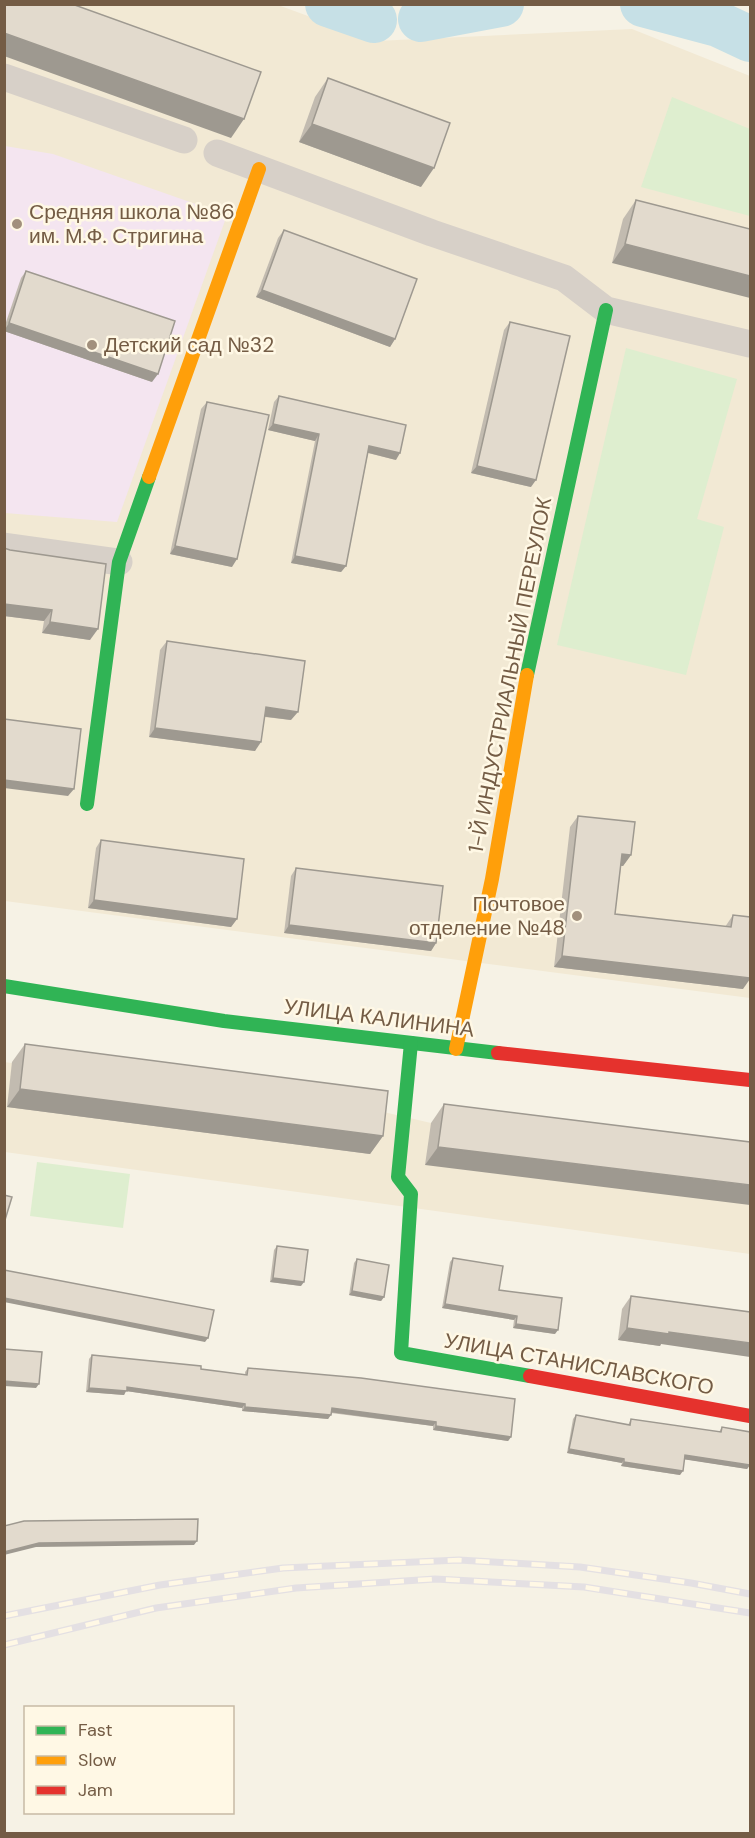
<svg xmlns="http://www.w3.org/2000/svg" width="755" height="1838" viewBox="0 0 755 1838" font-family="'DM Sans',sans-serif">
  <rect width="100%" height="100%" fill="#f6f2e5"/>
  <!-- residential -->
  <g fill="#f2e9d4">
    <polygon points="5,5 278,5 376,41 632,29 750,76 750,998 5,901"/>
    <polygon points="4,1062 375,1110 431,1123 750,1162 750,1254 5,1152"/>
  </g>
  <!-- education -->
  <polygon fill="#f4e5f0" points="5,146 53,154 227,215 117,522 5,513"/>
  <!-- green -->
  <g fill="#deeecf">
    <polygon points="672,97 750,129 750,216 641,187"/>
    <polygon points="626,348 737,379 697,519 724,527 686,675 557,645"/>
    <polygon points="37,1162 130,1174 123,1228 30,1216"/>
  </g>
  <g fill="none" stroke-linecap="round" stroke-linejoin="round">
    <!-- river -->
    <g stroke="#c6e0e6" stroke-width="46">
      <polyline points="328,4 374,20"/>
      <polyline points="643,4 718,24 750,39"/>
      <polyline points="421,19 501,4"/>
    </g>
    <!-- street -->
    <g stroke="#d7d0c8" stroke-width="27">
      <polyline points="4,77 184,140"/>
      <polyline points="217,153 432,233 564,278 606,310 750,344"/>
      <polyline points="4,546 119,562"/>
    </g>
    <!-- fast -->
    <g stroke="#30b455" stroke-width="14">
      <polyline points="527,675 606,310"/>
      <polyline points="87,804 119,562 149,477"/>
      <polyline points="4,986 224,1021 498,1053"/>
      <polyline points="411,1043 398,1177 411,1194 401,1353 530,1376"/>
    </g>
    <!-- slow -->
    <g stroke="#ff9f0a" stroke-width="14">
      <polyline points="149,477 259,169"/>
      <polyline points="456,1049 492,879 527,675"/>
    </g>
    <!-- jam -->
    <g stroke="#e5322d" stroke-width="14">
      <polyline points="498,1053 750,1080"/>
      <polyline points="530,1376 750,1416"/>
    </g>
    <!-- rail casing -->
    <g stroke="#e4e0e3" stroke-width="7">
      <g id="rail">
        <polyline points="4,1616 160,1585 283,1568 459,1560 580,1567 691,1583 750,1594"/>
        <polyline points="4,1645 156,1608 296,1588 435,1579 584,1587 750,1613"/>
      </g>
    </g>
    <!-- rail -->
    <use href="#rail" stroke="#fff8e5" stroke-width="4.5" stroke-dasharray="14" stroke-linecap="butt"/>
  </g>
  <!-- wall -->
  <g fill="#c2bbb0">
    <polygon points="328,78 421,187 299,142 315,97"/>
    <polygon points="636,200 750,229 612,263 623,219"/>
    <polygon points="284,230 395,339 390,347 256,297 278,238"/>
    <polygon points="26,271 152,382 4,331 4,328 21,278"/>
    <polygon points="510,322 531,487 471,473 504,330"/>
    <polygon points="279,396 396,460 368,453 346,566 341,572 291,563 315,441 268,430 274,402"/>
    <polygon points="207,402 232,567 170,554 201,409"/>
    <polygon points="4,548 90,640 42,633 44,621 4,616"/>
    <polygon points="167,641 291,720 265,717 255,751 149,737 160,650"/>
    <polygon points="578,816 631,855 623,866 621,866 615,914 725,927 733,915 743,989 554,967 570,827"/>
    <polygon points="101,840 237,919 231,927 88,908 96,848"/>
    <polygon points="296,868 436,943 431,951 284,933 291,876"/>
    <polygon points="25,1044 383,1136 370,1154 7,1107 12,1062"/>
    <polygon points="444,1104 750,1142 425,1165 431,1123"/>
    <polygon points="277,1246 301,1286 270,1282 274,1250"/>
    <polygon points="453,1258 499,1290 555,1334 513,1328 514,1320 442,1308 450,1262"/>
    <polygon points="357,1259 384,1297 381,1301 349,1295 354,1263"/>
    <polygon points="631,1296 661,1344 660,1346 618,1340 622,1309"/>
    <polygon points="92,1355 245,1375 245,1372 248,1368 511,1437 508,1441 433,1430 433,1426 331,1413 328,1419 242,1411 242,1408 126,1391 124,1395 86,1392 89,1359"/>
    <polygon points="576,1415 628,1425 631,1419 719,1432 722,1427 750,1465 747,1469 684,1459 680,1475 621,1466 622,1463 567,1453 573,1419"/>
  </g>
  <!-- shaded-wall -->
  <g fill="#9e9990">
    <polygon points="4,33 244,119 231,138 4,56"/>
    <polygon points="312,124 434,168 421,187 299,142"/>
    <polygon points="625,244 750,276 750,298 612,263"/>
    <polygon points="262,290 395,339 390,347 256,297"/>
    <polygon points="9,323 158,374 152,382 4,331"/>
    <polygon points="273,424 319,434 315,441 268,430"/>
    <polygon points="369,446 400,453 396,460 365,452"/>
    <polygon points="477,466 536,480 531,487 471,473"/>
    <polygon points="175,546 237,559 232,567 170,554"/>
    <polygon points="295,556 346,566 341,572 291,563"/>
    <polygon points="4,604 52,610 44,621 4,616"/>
    <polygon points="50,622 98,629 90,640 42,633"/>
    <polygon points="266,707 298,712 291,720 260,716"/>
    <polygon points="155,728 261,742 255,751 149,737"/>
    <polygon points="4,780 74,789 68,796 4,788"/>
    <polygon points="622,854 631,855 623,866 614,865"/>
    <polygon points="94,900 237,919 231,927 88,908"/>
    <polygon points="289,925 436,943 431,951 284,933"/>
    <polygon points="562,956 750,978 750,979 743,989 554,967"/>
    <polygon points="20,1089 383,1136 370,1154 7,1107"/>
    <polygon points="438,1147 750,1185 750,1205 425,1165"/>
    <polygon points="273,1278 304,1282 301,1286 270,1282"/>
    <polygon points="352,1291 384,1297 381,1301 349,1295"/>
    <polygon points="4,1298 208,1338 205,1342 4,1302"/>
    <polygon points="445,1304 517,1316 514,1320 442,1308"/>
    <polygon points="516,1324 558,1330 555,1334 513,1328"/>
    <polygon points="627,1328 669,1332 750,1343 750,1357 661,1344 660,1346 618,1340"/>
    <polygon points="4,1381 39,1384 36,1388 4,1386"/>
    <polygon points="127,1387 245,1404 242,1408 126,1391 124,1395 86,1392 89,1388"/>
    <polygon points="245,1407 331,1415 328,1419 242,1411"/>
    <polygon points="332,1408 436,1422 433,1426 329,1412"/>
    <polygon points="436,1426 511,1437 508,1441 433,1430"/>
    <polygon points="569,1449 624,1459 622,1463 567,1453"/>
    <polygon points="685,1455 750,1465 747,1469 682,1459"/>
    <polygon points="624,1462 683,1471 680,1475 621,1466"/>
    <polygon points="197,1541 194,1545 36,1547 4,1555 4,1552 39,1543"/>
  </g>
  <!-- building -->
  <g fill="#e2dacd" stroke="#9e9990" stroke-width="1.5">
    <polygon points="4,4 72,4 261,72 244,119 4,33"/>
    <polygon points="328,78 450,123 434,168 312,124"/>
    <polygon points="636,200 750,229 750,276 625,244"/>
    <polygon points="284,230 417,279 395,339 262,290"/>
    <polygon points="26,271 175,321 158,374 9,323"/>
    <polygon points="510,322 570,336 536,480 477,466"/>
    <polygon points="279,396 406,425 400,453 369,446 346,566 295,556 319,434 273,424"/>
    <polygon points="207,402 269,415 237,559 175,546"/>
    <polygon points="4,548 10,550 106,564 98,629 50,622 52,610 4,604"/>
    <polygon points="167,641 305,661 298,712 266,707 261,742 155,728"/>
    <polygon points="4,719 81,729 74,789 4,780"/>
    <polygon points="578,816 635,822 631,855 622,854 615,914 731,927 733,915 750,917 750,978 562,956"/>
    <polygon points="101,840 244,859 237,919 94,900"/>
    <polygon points="296,868 443,886 436,943 289,925"/>
    <polygon points="25,1044 388,1091 383,1136 20,1089"/>
    <polygon points="444,1104 750,1142 750,1185 438,1147"/>
    <polygon points="4,1195 12,1197 5,1220 4,1220"/>
    <polygon points="277,1246 308,1250 304,1282 273,1278"/>
    <polygon points="453,1258 503,1266 499,1290 562,1298 558,1330 516,1324 517,1316 445,1304"/>
    <polygon points="357,1259 389,1265 384,1297 352,1291"/>
    <polygon points="4,1270 214,1310 208,1338 4,1298"/>
    <polygon points="631,1296 750,1312 750,1343 669,1332 669,1334 627,1328"/>
    <polygon points="4,1349 42,1352 39,1384 4,1381"/>
    <polygon points="92,1355 201,1366 201,1369 247,1375 248,1368 361,1378 515,1399 511,1437 436,1426 436,1422 332,1408 331,1415 245,1407 245,1404 127,1387 127,1391 89,1388"/>
    <polygon points="576,1415 630,1425 631,1419 721,1432 722,1427 750,1432 750,1465 685,1455 683,1471 624,1462 624,1459 569,1449"/>
    <polygon points="198,1519 197,1541 39,1543 4,1552 4,1526 24,1521"/>
  </g>
  <!-- markers -->
  <g fill="#a2907d" stroke="#fff8e5" stroke-width="2">
    <circle cx="17" cy="224" r="6"/>
    <circle cx="92" cy="345" r="6"/>
    <circle cx="577" cy="916" r="6"/>
  </g>
  <g text-anchor="middle" stroke-width="5" stroke-linejoin="round" paint-order="stroke">
    <!-- poi labels -->
    <g font-size="21" fill="#745c45" stroke="#fff8e5" text-anchor="start">
      <text x="29" y="219">Средняя школа №86<tspan x="29" dy="24">им. М.Ф. Стригина</tspan></text>
      <text x="104" y="352">Детский сад №32</text>
      <text x="565" y="911" text-anchor="end">Почтовое<tspan x="565" dy="24">отделение №48</tspan></text>
    </g>
    <!-- street labels -->
    <g font-size="21" fill="#745c45" stroke="#fff8e5">
      <text transform="translate(510 675) rotate(-79)" y="7">1-Й ИНДУСТРИАЛЬНЫЙ ПЕРЕУЛОК</text>
      <text transform="translate(379 1018) rotate(7)" y="7">УЛИЦА КАЛИНИНА</text>
      <text transform="translate(579 1364) rotate(10)" y="7">УЛИЦА СТАНИСЛАВСКОГО</text>
    </g>
  </g>
  <!-- border -->
  <rect width="755" height="1838" fill="none" stroke="#745c45" stroke-width="12"/>
  <!-- legend -->
  <rect x="24" y="1706" width="210" height="108" fill="#fff8e5" stroke="#c7baa5" stroke-width="1.5"/>
  <rect x="36" y="1726" width="30" height="9" fill="#30b455" stroke="#c7baa5" stroke-width="1.5"/>
  <text x="78" y="1736" font-size="18" fill="#745c45">Fast</text>
  <rect x="36" y="1756" width="30" height="9" fill="#ff9f0a" stroke="#c7baa5" stroke-width="1.5"/>
  <text x="78" y="1766" font-size="18" fill="#745c45">Slow</text>
  <rect x="36" y="1786" width="30" height="9" fill="#e5322d" stroke="#c7baa5" stroke-width="1.5"/>
  <text x="78" y="1796" font-size="18" fill="#745c45">Jam</text>
</svg>
